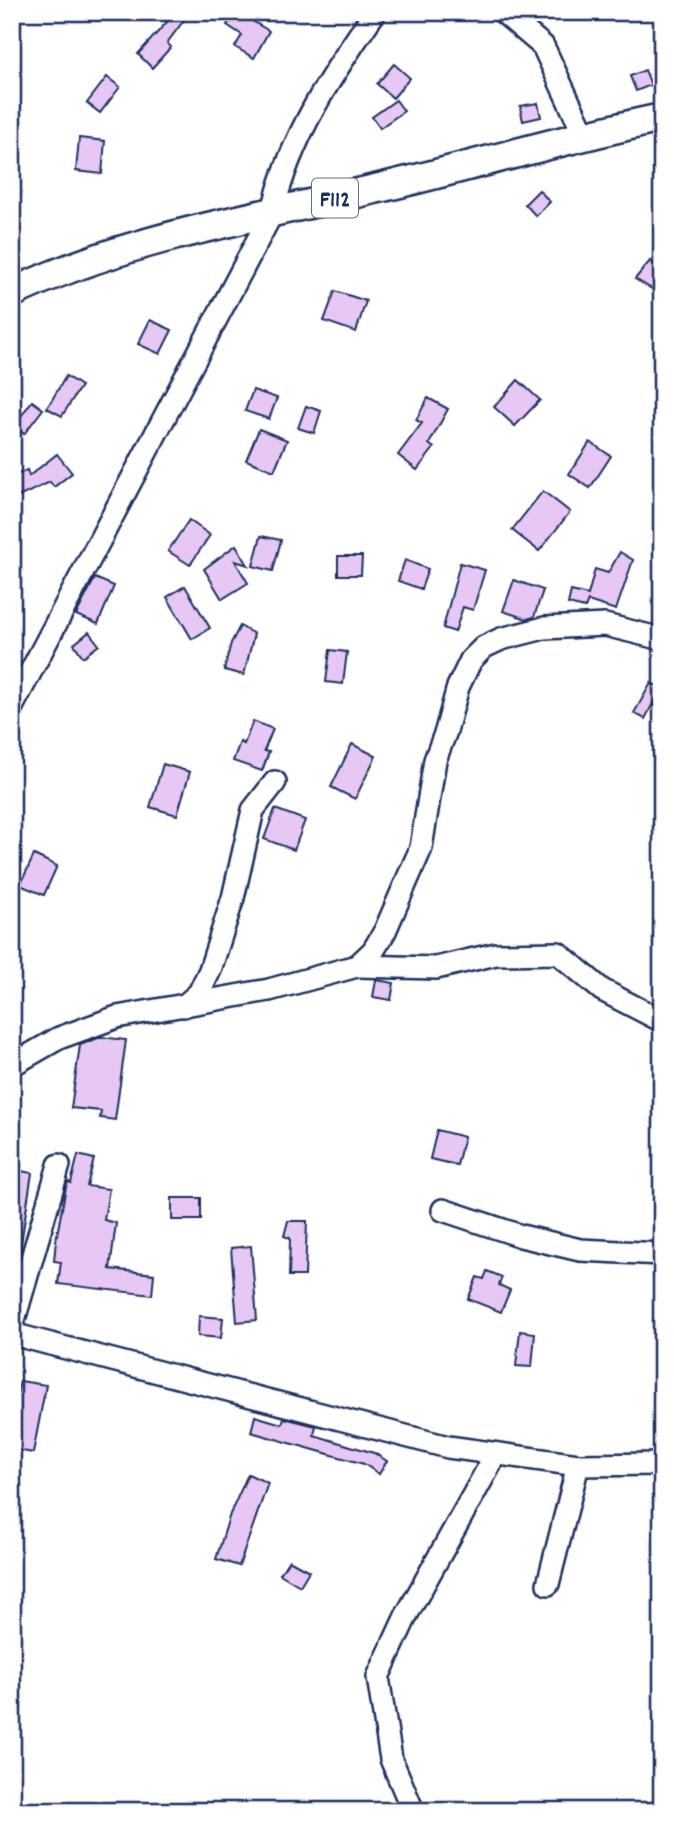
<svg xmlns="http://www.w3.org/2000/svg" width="674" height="1823" viewBox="0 0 674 1823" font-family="Dekko,sans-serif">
  <rect width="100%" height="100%" fill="#fff"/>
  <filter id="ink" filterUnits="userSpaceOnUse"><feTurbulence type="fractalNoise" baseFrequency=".0143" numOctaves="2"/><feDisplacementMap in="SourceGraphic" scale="14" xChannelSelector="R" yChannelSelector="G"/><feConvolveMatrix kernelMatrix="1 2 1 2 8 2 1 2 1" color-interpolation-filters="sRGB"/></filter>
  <g filter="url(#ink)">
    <!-- building -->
    <g fill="#e7c8f5" stroke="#1b2f5e" stroke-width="2">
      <polygon points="153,12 190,12 167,43 171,47 152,68 138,54 167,22"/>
      <polygon points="235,12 248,12 246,17 269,31 254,58 235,47 242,35 227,25"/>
      <polygon points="394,64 410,78 393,98 377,84"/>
      <polygon points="645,70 651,85 636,91 630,76"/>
      <polygon points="107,77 120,87 100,113 87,103"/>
      <polygon points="396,100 404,111 380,128 372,117"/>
      <polygon points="538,103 541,117 523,121 520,106"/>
      <polygon points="79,138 105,141 102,174 76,171"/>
      <polygon points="539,190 550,202 536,216 525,204"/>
      <polygon points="650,261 662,271 662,295 635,279"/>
      <polygon points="335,291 366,301 356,332 324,321"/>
      <polygon points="150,320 172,330 160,354 138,344"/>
      <polygon points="66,376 81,386 62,416 47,408"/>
      <polygon points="518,380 540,400 515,426 494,407"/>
      <polygon points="253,390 277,398 269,419 245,411"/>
      <polygon points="428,398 448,409 429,444 434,448 417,470 398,455 422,423 416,420"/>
      <polygon points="32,401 43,409 24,434 14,426"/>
      <polygon points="306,406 321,411 314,433 298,428"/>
      <polygon points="259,429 287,440 274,471 246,460"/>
      <polygon points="590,442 611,456 590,488 569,474"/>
      <polygon points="57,454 72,473 54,487 50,482 12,500 12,477 27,470 29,476"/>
      <polygon points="543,491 570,512 539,551 512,530"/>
      <polygon points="189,520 210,535 190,565 168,551"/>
      <polygon points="261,536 281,540 273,571 253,566"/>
      <polygon points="236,545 248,565 235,561 248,583 222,599 204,569"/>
      <polygon points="620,552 633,560 616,610 588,601 585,608 568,604 571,591 588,595 595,569 608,573"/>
      <polygon points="338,556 362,556 361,575 338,575"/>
      <polygon points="405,560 428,569 421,589 398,581"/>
      <polygon points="460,563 485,570 473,610 463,607 455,632 443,628"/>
      <polygon points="95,578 114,586 98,624 76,615"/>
      <polygon points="514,580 543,590 534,617 527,619 503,611"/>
      <polygon points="185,586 210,628 192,639 167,597"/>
      <polygon points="240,626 254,634 244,675 224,670 231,643"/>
      <polygon points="89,632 99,645 83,657 74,644"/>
      <polygon points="330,650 347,652 343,684 326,682"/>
      <polygon points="651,683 661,688 645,719 634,713"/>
      <polygon points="253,721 273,729 264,751 269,752 262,771 233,761 240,742 244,744"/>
      <polygon points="352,744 376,756 355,799 331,787"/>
      <polygon points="163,764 190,772 177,815 150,807"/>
      <polygon points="275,809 305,820 294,850 264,839"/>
      <polygon points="34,855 57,866 44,895 20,885"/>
      <polygon points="376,980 394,983 391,1000 373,997"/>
      <polygon points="101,1037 126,1040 115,1120 100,1118 101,1111 71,1108 80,1045"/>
      <polygon points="437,1130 464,1137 457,1165 430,1159"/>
      <polygon points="78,1155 94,1159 87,1186 109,1189 104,1220 116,1223 110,1269 154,1274 152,1295 58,1284 61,1262 54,1261 56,1240 66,1187 68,1182 71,1183"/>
      <polygon points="21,1171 32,1173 19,1256 12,1255 12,1225"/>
      <rect x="172" y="1198" width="29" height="22"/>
      <polygon points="288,1221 307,1221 305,1276 289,1276 290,1238 284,1236"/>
      <polygon points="251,1246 257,1320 237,1322 231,1248"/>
      <polygon points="487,1271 502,1277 499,1285 510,1290 501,1312 468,1299 477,1277 484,1279"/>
      <polygon points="199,1316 223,1318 221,1338 198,1336"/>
      <polygon points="520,1331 535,1333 532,1367 516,1366"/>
      <polygon points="20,1381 46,1385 33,1453 12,1449 12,1420"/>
      <polygon points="255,1416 282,1424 284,1418 316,1426 314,1435 374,1453 387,1461 379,1474 364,1464 251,1432"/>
      <polygon points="248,1474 268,1483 239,1566 216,1559 230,1514"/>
      <polygon points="289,1560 309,1571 300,1586 280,1574"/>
    </g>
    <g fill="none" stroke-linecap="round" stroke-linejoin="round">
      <!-- minor casing -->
      <g stroke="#1b2f5e" stroke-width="26">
        <g id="minor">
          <polyline points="503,12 543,46 584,134"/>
          <path d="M12,707L273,211C290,137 332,74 375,12"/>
          <polyline points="357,966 436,968 496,954 558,953 602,990 662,1021"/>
          <polyline points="184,1006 199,993 210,970 233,898 253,810 275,782"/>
          <polyline points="12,1065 59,1038 117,1017 269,990 357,966 373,951 385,931 421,848 435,760 446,731 458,687 471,660 484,647 501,639 544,628 605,625 662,639"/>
          <polyline points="443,1210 521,1236 580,1250 662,1254"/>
          <polyline points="12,1327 59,1165"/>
          <polyline points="12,1334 448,1447 578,1465 662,1464"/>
          <polyline points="548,1584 578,1465"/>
          <polyline points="413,1811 391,1759 378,1677 406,1616 496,1454"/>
        </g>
      </g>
      <!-- major casing -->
      <g stroke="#1b2f5e" stroke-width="33">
        <path id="major" d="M12,293C128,237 255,218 379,188C473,166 566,138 662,118"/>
      </g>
      <!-- minor -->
      <use href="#minor" stroke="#fff" stroke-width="21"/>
      <!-- major -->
      <use href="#major" stroke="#fff" stroke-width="28"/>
    </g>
  </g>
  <g text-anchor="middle" stroke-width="5" stroke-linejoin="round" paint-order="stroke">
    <!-- shield labels -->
    <rect fill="#fff" stroke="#5f6d8e" stroke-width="2" x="312" y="178.5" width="46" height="39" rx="5"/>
    <g font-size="23" font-weight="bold" fill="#1b2f5e">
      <text x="335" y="206">F112</text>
    </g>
  </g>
  <!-- margin -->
  <rect width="674" height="1823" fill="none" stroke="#fff" stroke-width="42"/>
  <rect x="21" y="21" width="632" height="1781" fill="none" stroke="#1b2f5e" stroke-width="2.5" filter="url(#ink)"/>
</svg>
